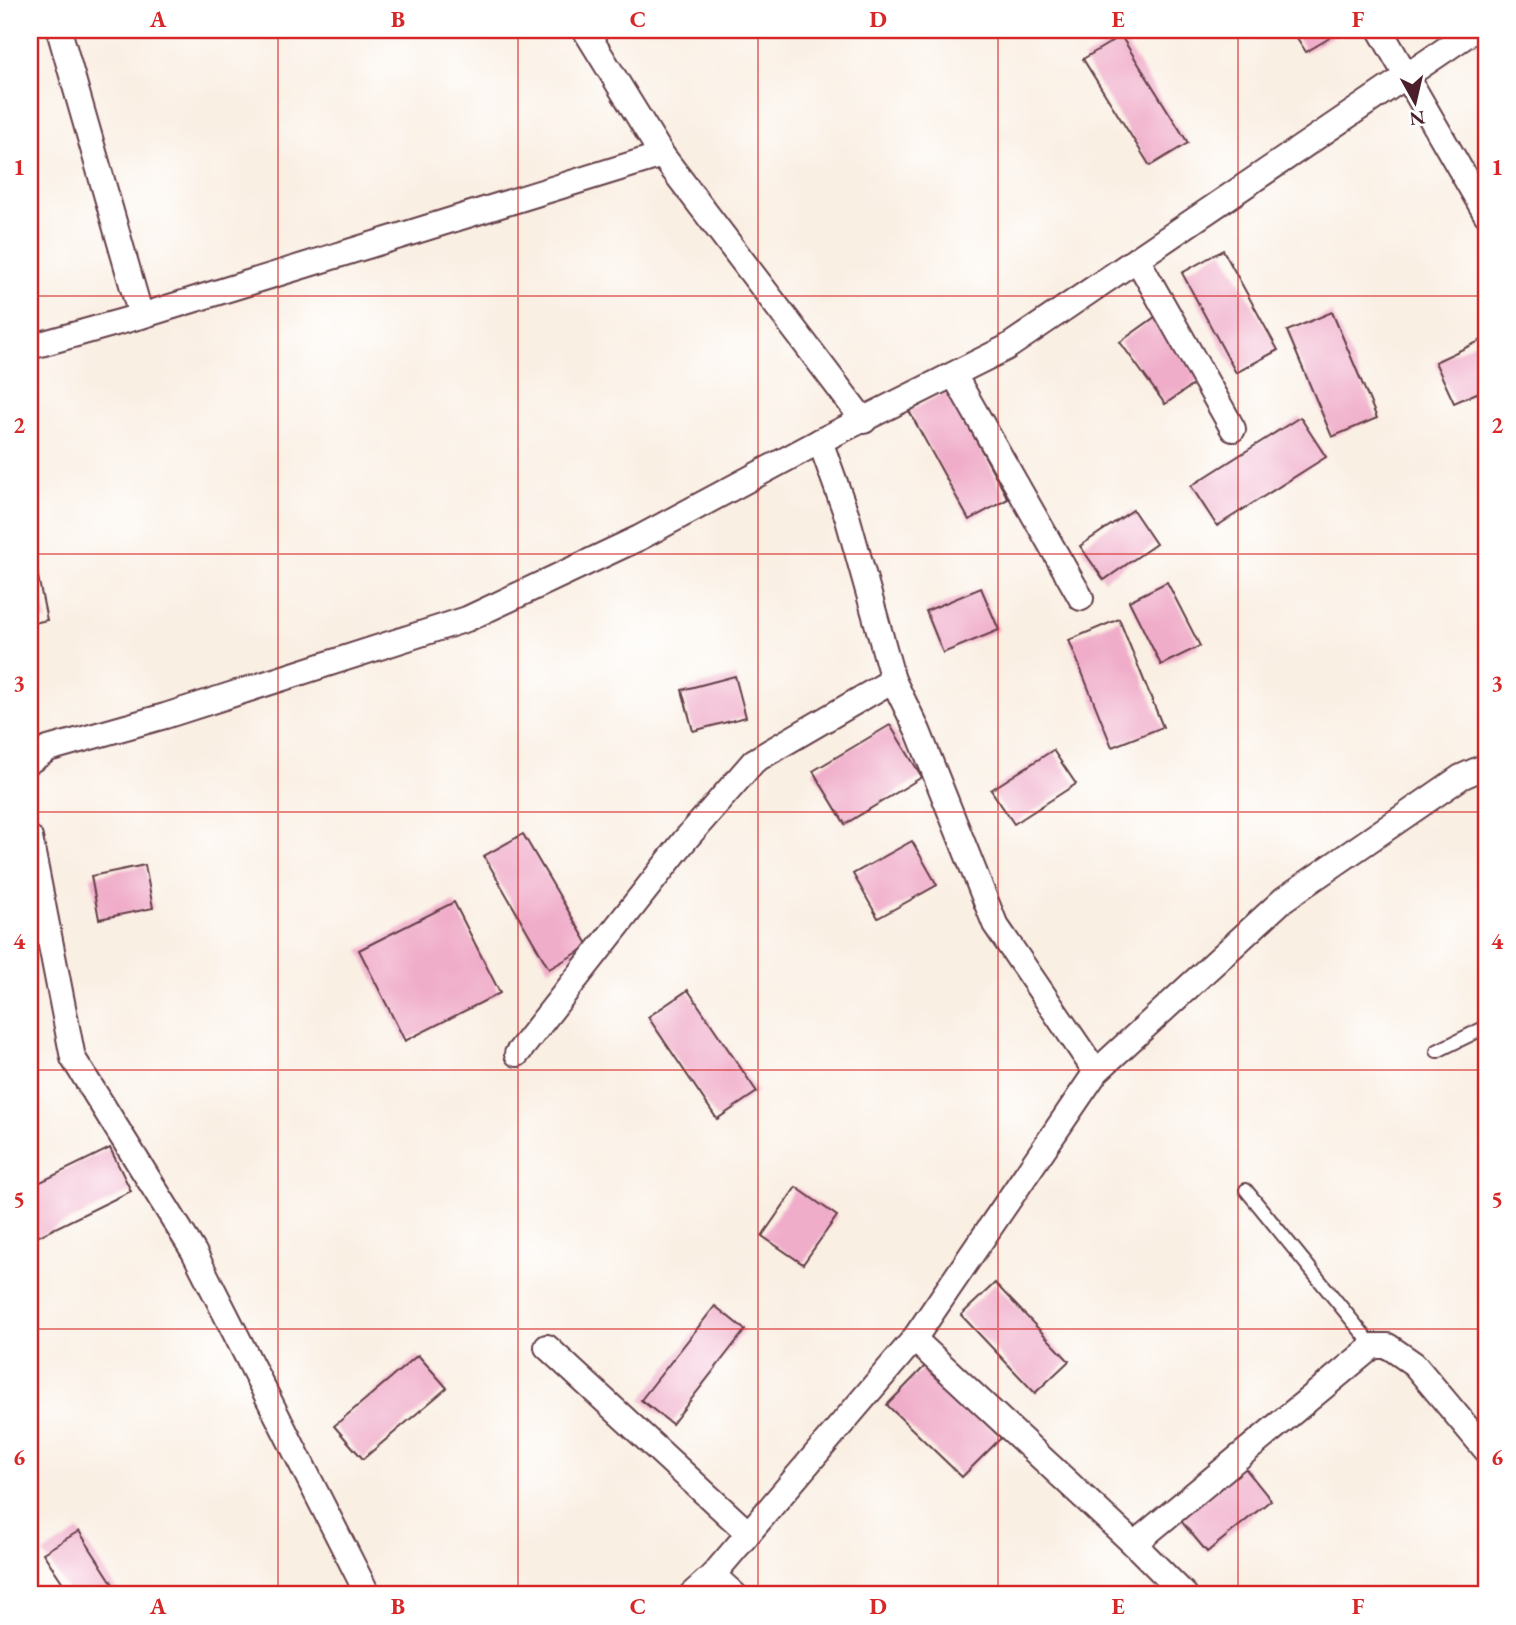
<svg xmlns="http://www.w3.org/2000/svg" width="1516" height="1625" viewBox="0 0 1516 1625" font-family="'EB Garamond',serif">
  <rect width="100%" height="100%" fill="#fff"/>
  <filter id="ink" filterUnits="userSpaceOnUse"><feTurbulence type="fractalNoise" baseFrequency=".0143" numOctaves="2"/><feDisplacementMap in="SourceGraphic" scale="14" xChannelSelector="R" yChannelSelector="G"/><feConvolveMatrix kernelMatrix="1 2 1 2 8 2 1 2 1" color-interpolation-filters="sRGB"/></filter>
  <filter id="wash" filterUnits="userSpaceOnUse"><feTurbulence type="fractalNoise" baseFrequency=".00686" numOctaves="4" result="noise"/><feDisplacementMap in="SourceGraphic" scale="28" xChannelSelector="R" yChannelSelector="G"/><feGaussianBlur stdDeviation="1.57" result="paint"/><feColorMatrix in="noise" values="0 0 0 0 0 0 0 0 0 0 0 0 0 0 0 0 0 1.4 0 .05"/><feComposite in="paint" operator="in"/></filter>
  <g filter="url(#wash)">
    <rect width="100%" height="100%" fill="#faefe3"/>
    <g id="blocks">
      <!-- building -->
      <g fill="#f0adc9">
        <polygon points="1292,30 1343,30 1306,52"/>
        <polygon points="1121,36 1188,143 1150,166 1083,59"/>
        <polygon points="1223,250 1278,350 1236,373 1182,273"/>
        <polygon points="1332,312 1377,418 1332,437 1287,331"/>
        <polygon points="1155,317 1200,380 1165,404 1120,342"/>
        <polygon points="1486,338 1486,389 1454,403 1435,362"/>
        <polygon points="949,390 1008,499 969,520 909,411"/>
        <polygon points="1300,417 1326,457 1217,526 1191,486"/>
        <polygon points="1133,510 1156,544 1104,580 1080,546"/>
        <polygon points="30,538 47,620 30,624"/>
        <polygon points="1167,582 1200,646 1161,665 1129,601"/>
        <polygon points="981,588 999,630 943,653 926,611"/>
        <polygon points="1119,619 1163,727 1112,747 1069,640"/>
        <polygon points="735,676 746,717 693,731 682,690"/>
        <polygon points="890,725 922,777 845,824 813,771"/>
        <polygon points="1053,750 1076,784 1014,824 991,790"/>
        <polygon points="523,834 589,946 549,969 484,856"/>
        <polygon points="912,841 937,885 878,918 853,874"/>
        <polygon points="145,865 153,908 99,919 91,876"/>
        <polygon points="454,902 500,993 405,1041 359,950"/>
        <polygon points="688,990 757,1092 717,1119 648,1017"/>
        <polygon points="110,1148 131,1191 31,1240 30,1187"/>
        <polygon points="796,1187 837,1216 803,1264 762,1236"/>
        <polygon points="995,1283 1069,1361 1035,1393 961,1315"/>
        <polygon points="715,1306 745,1330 672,1424 641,1400"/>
        <polygon points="418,1355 447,1388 363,1459 334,1426"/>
        <polygon points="926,1365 1001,1438 962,1477 887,1405"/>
        <polygon points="1241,1463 1271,1500 1207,1552 1176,1515"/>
        <polygon points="79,1531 120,1595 71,1595 43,1553"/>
      </g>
    </g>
  </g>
  <g filter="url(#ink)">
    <use href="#blocks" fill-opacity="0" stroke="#643e47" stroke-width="2"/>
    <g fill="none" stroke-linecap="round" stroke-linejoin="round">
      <!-- service casing -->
      <g stroke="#643e47" stroke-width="16">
        <g id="service">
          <polyline points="1437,1051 1486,1027"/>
          <polyline points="1246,1190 1373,1346"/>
        </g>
      </g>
      <!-- minor casing -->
      <g stroke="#643e47" stroke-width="28">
        <g id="minor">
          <polyline points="59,30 141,316"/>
          <polyline points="585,30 662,155 864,421"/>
          <polyline points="1380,30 1486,214"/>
          <polyline points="1137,259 1233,429"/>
          <polyline points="30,347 141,316 662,155"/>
          <polyline points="954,375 1081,598"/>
          <polyline points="820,441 847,516 893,680 918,731 995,924 1096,1072"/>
          <polyline points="30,761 48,749 165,716 467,619 639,538 820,441 1006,348 1474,30"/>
          <polyline points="30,838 73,1058 194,1252 368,1595"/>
          <polyline points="517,1054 685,840 754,761 893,680"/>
          <polyline points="914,1339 1134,1544"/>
          <polyline points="547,1347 748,1533"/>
          <polyline points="713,1575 735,1595"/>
          <polyline points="691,1595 713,1575 914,1339 1096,1072 1284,899 1461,777 1486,766"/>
          <polyline points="1185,1595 1134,1544 1373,1346 1388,1346 1414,1364 1486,1450"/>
        </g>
      </g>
      <!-- service -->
      <use href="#service" stroke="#fff" stroke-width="12"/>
      <!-- minor -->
      <use href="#minor" stroke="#fff" stroke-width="24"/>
    </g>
  </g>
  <!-- grid -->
  <path fill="none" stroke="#d62828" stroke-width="2" stroke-opacity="0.55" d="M278,30V1595M518,30V1595M758,30V1595M998,30V1595M1238,30V1595M30,296H1486M30,554H1486M30,812H1486M30,1070H1486M30,1329H1486"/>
  <!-- margin -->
  <rect width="1516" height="1625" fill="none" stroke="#fff" stroke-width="77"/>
  <!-- north arrow -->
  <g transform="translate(1415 102) rotate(172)" stroke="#ffffff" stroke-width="5" paint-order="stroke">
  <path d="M0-5L12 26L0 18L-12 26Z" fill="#4a1f2b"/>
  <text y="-10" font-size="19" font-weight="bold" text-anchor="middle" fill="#4a1f2b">N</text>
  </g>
  <rect x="38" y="38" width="1440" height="1548" fill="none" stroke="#d62828" stroke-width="2.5"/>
  <g font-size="23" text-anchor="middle" font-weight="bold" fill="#d62828">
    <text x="158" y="27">A</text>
    <text x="398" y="27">B</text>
    <text x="638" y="27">C</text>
    <text x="878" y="27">D</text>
    <text x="1118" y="27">E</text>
    <text x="1358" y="27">F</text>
    <text x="19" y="175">1</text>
    <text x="1497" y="175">1</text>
    <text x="19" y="433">2</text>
    <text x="1497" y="433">2</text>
    <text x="19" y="691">3</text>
    <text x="1497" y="691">3</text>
    <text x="19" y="949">4</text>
    <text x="1497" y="949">4</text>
    <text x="19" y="1207">5</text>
    <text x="1497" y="1207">5</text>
    <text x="19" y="1465">6</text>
    <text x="1497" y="1465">6</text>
    <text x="158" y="1614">A</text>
    <text x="398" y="1614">B</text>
    <text x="638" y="1614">C</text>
    <text x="878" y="1614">D</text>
    <text x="1118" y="1614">E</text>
    <text x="1358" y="1614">F</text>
  </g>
</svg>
